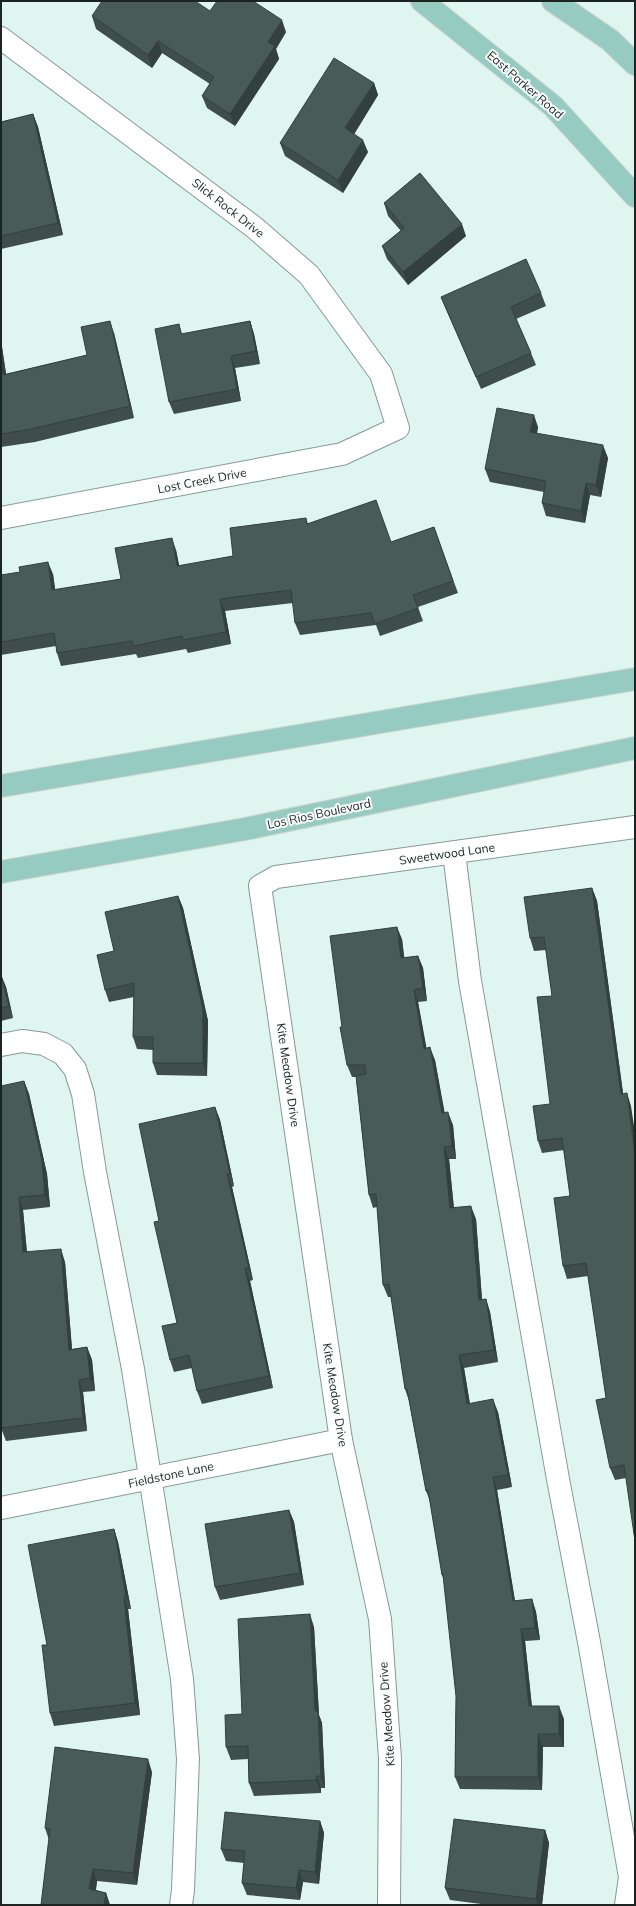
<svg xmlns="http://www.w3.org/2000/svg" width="636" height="1906" viewBox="0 0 636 1906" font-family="Mulish,sans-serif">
  <rect width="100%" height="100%" fill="#dff5f0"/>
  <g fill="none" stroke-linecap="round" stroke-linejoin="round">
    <!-- minor casing -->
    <g stroke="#869a95" stroke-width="24">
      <g id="minor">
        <polyline points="1,38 255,228 309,275 381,374 398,428 342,454 1,518"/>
        <polyline points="454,853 470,981 558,1479 589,1642 630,1877 626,1905"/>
        <polyline points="1,1045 22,1041 44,1044 63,1054 75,1069 83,1094 95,1172 133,1369 182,1679 188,1759 183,1890 181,1905"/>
        <polyline points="1,1508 341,1440"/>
        <polyline points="389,1905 390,1759 380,1619 341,1440 260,886 276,877 635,827"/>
      </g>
    </g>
    <!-- major casing -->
    <g stroke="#d2d3d3" stroke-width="24">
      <g id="major">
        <polyline points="422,1 553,106 635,196"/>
        <polyline points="553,1 610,40 635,64"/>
        <polyline points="1,786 635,679"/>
        <polyline points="1,872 245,829 635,748"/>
      </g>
    </g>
    <!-- minor -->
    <use href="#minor" stroke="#fff" stroke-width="22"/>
    <!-- major -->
    <use href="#major" stroke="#95cbc1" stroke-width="22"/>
  </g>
  <!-- wall -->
  <g fill="#3f4e4b">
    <polygon points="210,11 286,32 276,49 279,59 235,126 207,108 202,96 210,84 162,53 152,68 96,29 92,16"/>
    <polygon points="374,83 378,95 354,134 368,152 343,193 285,156 280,143"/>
    <polygon points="33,114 38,127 63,235 1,249 1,122"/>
    <polygon points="384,203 466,236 408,285 387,259 382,246 401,231 388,216"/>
    <polygon points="541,293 546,306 516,319 531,353 536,365 481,389 446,309 441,297"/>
    <polygon points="250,321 254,334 260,364 235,368 241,401 174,414 169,402 182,334"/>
    <polygon points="114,333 134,418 35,442 1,447 1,344 2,347 6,374 87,355"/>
    <polygon points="538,427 537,433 608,458 601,497 590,495 585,523 546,516 542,503 544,492 490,482 485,469"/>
    <polygon points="306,518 308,524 391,542 434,527 458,593 418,607 423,621 380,636 376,625 300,635 295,623 293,603 225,611 231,644 188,653 186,649 138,658 136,654 61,666 57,653 56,646 1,655 1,575 53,574 55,590 121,579 176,550 179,566 233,556"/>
    <polygon points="592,888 597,901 623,1094 631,1106 626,1478 615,1480 610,1468 606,1398 588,1276 567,1279 563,1266 570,1196 564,1150 542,1153 538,1141 550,1104 552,996 546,950 534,951 530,938"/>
    <polygon points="178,896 183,908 208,1021 207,1076 157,1075 153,1063 153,1050 137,1049 133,1037 134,997 109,1002 105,990 114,951"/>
    <polygon points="402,939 404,958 418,956 423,968 427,1001 418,1002 426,1048 435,1060 444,1113 453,1125 456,1159 449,1159 454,1208 476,1219 482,1300 486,1299 490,1312 498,1362 464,1368 470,1404 498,1412 512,1487 497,1490 515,1601 532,1599 536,1612 540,1640 525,1641 532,1706 564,1719 564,1747 543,1747 542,1790 460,1789 455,1777 456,1696 444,1580 442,1575 430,1501 426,1491 409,1401 405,1389 391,1297 388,1297 383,1285 377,1207 373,1208 369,1195 356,1077 352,1077 347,1065 342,1027"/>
    <polygon points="1,975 6,987 13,1018 1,1021"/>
    <polygon points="24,1081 29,1094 47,1174 50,1207 23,1210 27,1252 65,1262 72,1349 87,1347 92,1360 95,1391 83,1392 87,1431 6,1441 1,1428"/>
    <polygon points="215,1107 220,1120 234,1186 232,1187 253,1280 250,1281 273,1388 202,1404 197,1391 192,1368 174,1372 170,1360 177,1323 159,1221"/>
    <polygon points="289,1510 294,1522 304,1585 220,1600 215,1587"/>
    <polygon points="114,1529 118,1542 131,1609 128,1609 140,1715 54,1726 50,1713 47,1645"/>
    <polygon points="314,1627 319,1715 322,1723 325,1788 321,1788 321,1793 254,1796 249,1783 248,1759 231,1760 226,1747 242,1714"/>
    <polygon points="152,1772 137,1885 97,1881 96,1890 106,1893 110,1905 41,1905 49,1840 45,1828"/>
    <polygon points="320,1821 324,1833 319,1884 303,1882 300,1900 247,1895 242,1883 244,1863 226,1861 221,1849"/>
    <polygon points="545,1830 549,1843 542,1905 489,1905 450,1900 445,1888"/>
  </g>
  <!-- shaded-wall -->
  <g fill="#33403d">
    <polygon points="282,20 286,32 276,49 279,59 235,126 230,114 268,42"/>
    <polygon points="158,41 162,53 152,68 148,55"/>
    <polygon points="374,83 378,95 350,141 345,128"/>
    <polygon points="33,114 38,127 63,235 58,223"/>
    <polygon points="363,140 368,152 343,193 338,180"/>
    <polygon points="462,224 466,236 408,285 403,272"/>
    <polygon points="110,321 114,333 134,418 130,406"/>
    <polygon points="250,321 254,334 260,364 256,351"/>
    <polygon points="179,324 183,337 181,334"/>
    <polygon points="1,344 2,347 8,387 3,375 1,359"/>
    <polygon points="231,356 235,368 241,401 237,389"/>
    <polygon points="534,415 538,427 535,444 530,432"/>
    <polygon points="603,445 608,458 601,497 596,485"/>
    <polygon points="586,483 590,495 585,523 581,511"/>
    <polygon points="172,538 176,550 182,579 177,566"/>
    <polygon points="48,562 53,574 57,602 52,590"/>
    <polygon points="220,599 225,611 231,644 226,632"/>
    <polygon points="592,888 597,901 625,1107 621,1094"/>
    <polygon points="178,896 183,908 208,1021 207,1076 203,1063"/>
    <polygon points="397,927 402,939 406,971 401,958"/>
    <polygon points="418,956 423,968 427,1001 423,988"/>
    <polygon points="1,975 6,987 13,1018 9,1006"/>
    <polygon points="414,990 418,1002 429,1061 424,1049"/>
    <polygon points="430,1047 435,1060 447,1125 442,1113"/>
    <polygon points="24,1081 29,1094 47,1174 50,1207 45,1195"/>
    <polygon points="627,1093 631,1106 635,1133 635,1155"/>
    <polygon points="215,1107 220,1120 234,1186 230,1174"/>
    <polygon points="448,1112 453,1125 456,1159 452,1146"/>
    <polygon points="444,1147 449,1159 455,1220 450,1208"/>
    <polygon points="227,1174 232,1187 253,1280 249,1268"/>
    <polygon points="19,1197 23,1210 28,1265 23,1252"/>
    <polygon points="471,1206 476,1219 483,1313 479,1300"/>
    <polygon points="61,1249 65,1262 73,1362 69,1350"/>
    <polygon points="245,1268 250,1281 273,1388 269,1376"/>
    <polygon points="486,1299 490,1312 498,1362 494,1350"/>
    <polygon points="87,1347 92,1360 95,1391 90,1378"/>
    <polygon points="459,1355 464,1368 472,1417 467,1404"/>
    <polygon points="79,1380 83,1392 87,1431 83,1418"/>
    <polygon points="493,1399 498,1412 512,1487 508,1475"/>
    <polygon points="493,1477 497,1490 517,1614 513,1601"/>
    <polygon points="289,1510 294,1522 304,1585 300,1573"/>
    <polygon points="114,1529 118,1542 131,1609 126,1596"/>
    <polygon points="124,1597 128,1609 140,1715 135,1703"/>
    <polygon points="532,1599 536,1612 540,1640 535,1628"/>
    <polygon points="310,1614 314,1627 319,1715 322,1723 325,1788 321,1776 315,1711"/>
    <polygon points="521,1629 525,1641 533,1719 529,1706"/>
    <polygon points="559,1706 564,1719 564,1747 559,1734"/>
    <polygon points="538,1734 543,1747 542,1790 538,1777"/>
    <polygon points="148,1759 152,1772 137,1885 133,1873"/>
    <polygon points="317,1776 321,1788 321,1793 316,1780"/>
    <polygon points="320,1821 324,1833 319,1884 315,1872"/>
    <polygon points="545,1830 549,1843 542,1905 538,1905 536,1899"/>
    <polygon points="93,1869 97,1881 94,1901 89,1889"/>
    <polygon points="299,1870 303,1882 300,1900 296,1888"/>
    <polygon points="106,1893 110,1905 104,1905"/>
  </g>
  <!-- building -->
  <g fill="#495b57" stroke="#33403d">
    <polygon points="102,1 195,1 210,11 217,1 253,1 282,20 268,42 275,46 230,114 202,96 214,77 158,41 148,55 92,16"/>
    <polygon points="334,58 374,83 345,128 363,140 338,180 280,143"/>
    <polygon points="33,114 58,223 1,236 1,122"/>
    <polygon points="420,173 462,224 403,272 382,246 404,228 384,203"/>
    <polygon points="526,259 541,293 511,307 531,353 476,377 441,297"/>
    <polygon points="110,321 130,406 31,429 1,434 1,359 3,375 87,355 81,327"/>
    <polygon points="250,321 256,351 231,356 237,389 169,402 155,329 179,324 181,334"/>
    <polygon points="497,408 534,415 530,432 603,445 596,485 586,483 581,511 542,503 546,481 485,469"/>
    <polygon points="376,500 391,542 434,527 453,581 413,595 418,608 375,624 371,613 295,623 291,590 220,599 226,632 183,640 182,636 133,646 132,641 57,653 54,633 1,642 1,575 20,572 19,567 48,562 52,590 121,579 115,548 172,538 177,566 233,556 230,528 306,518 307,524"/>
    <polygon points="592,888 621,1094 627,1093 635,1155 635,1541 624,1465 610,1468 596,1400 606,1398 586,1263 563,1266 554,1198 570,1196 562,1138 538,1141 533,1106 550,1104 537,997 552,996 544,937 530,938 524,897"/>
    <polygon points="178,896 203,1009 203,1063 153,1063 153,1037 133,1037 134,983 105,990 97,955 114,951 105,912"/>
    <polygon points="397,927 401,958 418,956 423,988 414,990 424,1049 430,1047 442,1113 448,1112 452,1146 444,1147 450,1208 471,1206 479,1300 486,1299 494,1350 459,1355 467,1404 493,1399 508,1475 493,1477 513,1601 532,1599 535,1628 521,1629 529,1706 559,1706 559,1734 538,1734 538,1777 455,1777 456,1696 443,1575 442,1575 428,1490 426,1491 407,1389 405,1389 389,1284 383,1285 376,1194 369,1195 356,1076 366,1074 365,1065 347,1065 340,1027 342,1027 330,936"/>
    <polygon points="1,975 9,1006 1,1008"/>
    <polygon points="24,1081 42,1161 45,1195 19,1197 23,1252 61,1249 69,1350 87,1347 90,1378 79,1380 83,1418 1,1428 1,1086"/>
    <polygon points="215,1107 230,1174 227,1174 249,1268 245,1268 269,1376 197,1391 189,1355 170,1360 162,1326 177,1323 154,1222 159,1221 139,1124"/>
    <polygon points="289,1510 300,1573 215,1587 205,1524"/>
    <polygon points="114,1529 126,1596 124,1597 135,1703 50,1713 42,1645 47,1645 28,1545"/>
    <polygon points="310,1614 315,1711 318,1711 321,1776 317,1776 316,1780 249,1783 248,1746 226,1747 225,1715 242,1714 238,1619"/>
    <polygon points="55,1747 148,1759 133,1873 93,1869 89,1889 106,1893 104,1905 41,1905 50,1829 45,1828"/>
    <polygon points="225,1812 320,1821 315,1872 299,1870 296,1888 242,1883 245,1851 221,1849"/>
    <polygon points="454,1819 545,1830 536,1899 445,1888"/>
  </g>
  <g text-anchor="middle" stroke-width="4" stroke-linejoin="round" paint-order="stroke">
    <!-- street labels -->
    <g font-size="12" fill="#1c2422" stroke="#fafefd">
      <text transform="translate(525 85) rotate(41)" y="4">East Parker Road</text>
      <text transform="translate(228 208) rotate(38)" y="4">Slick Rock Drive</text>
      <text transform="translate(202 481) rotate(-11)" y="4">Lost Creek Drive</text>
      <text transform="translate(319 814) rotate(-12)" y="4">Los Rios Boulevard</text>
      <text transform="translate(447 854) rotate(-8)" y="4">Sweetwood Lane</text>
      <text transform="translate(288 1075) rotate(82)" y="4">Kite Meadow Drive</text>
      <text transform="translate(335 1395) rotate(81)" y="4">Kite Meadow Drive</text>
      <text transform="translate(171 1475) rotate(-12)" y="4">Fieldstone Lane</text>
      <text transform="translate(387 1714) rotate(-94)" y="4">Kite Meadow Drive</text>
    </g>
  </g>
  <!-- border -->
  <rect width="636" height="1906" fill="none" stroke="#1c2422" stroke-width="4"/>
</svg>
